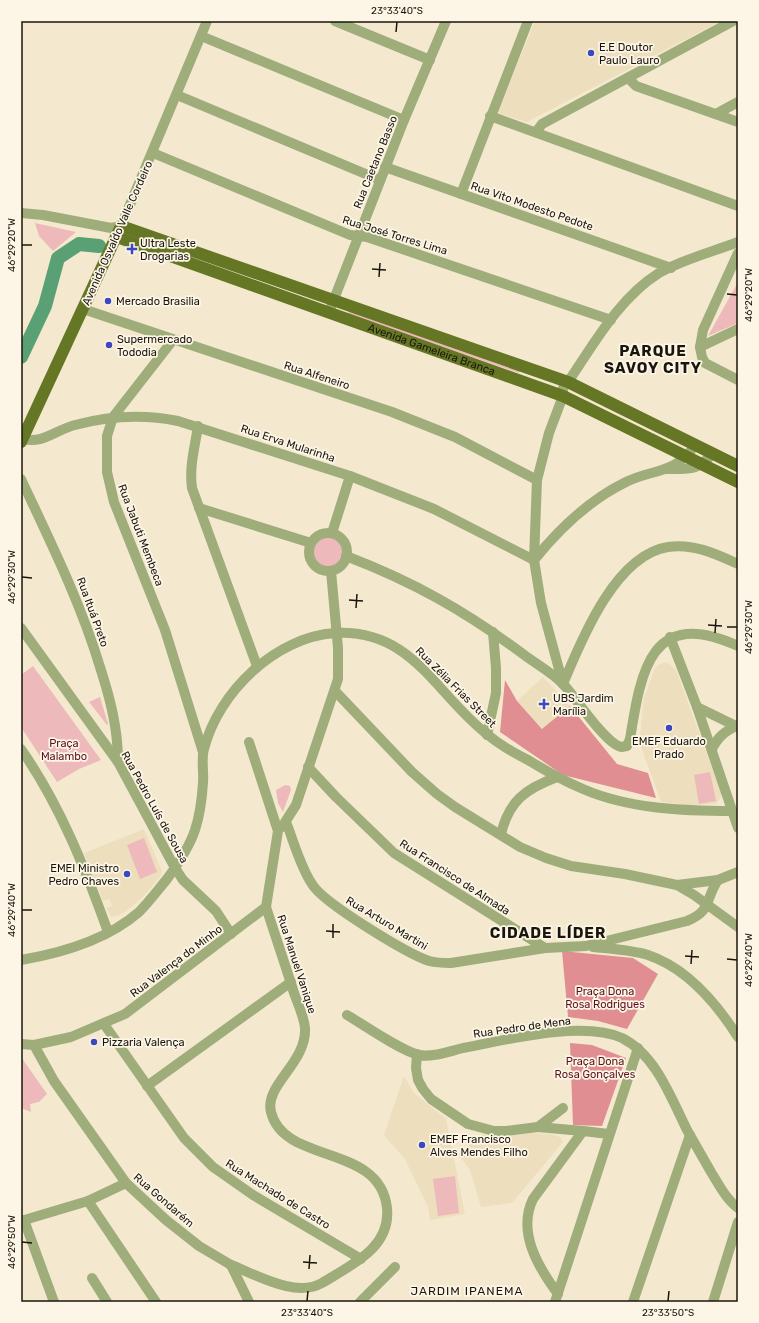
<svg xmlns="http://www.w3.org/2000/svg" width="759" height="1323" viewBox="0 0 759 1323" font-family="Rubik,sans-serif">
  <rect width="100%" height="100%" fill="#f4e9cf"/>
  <!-- built -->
  <g fill="#eddebd">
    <polygon points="535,21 721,21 527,122 500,114 498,111"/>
    <polygon points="667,662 676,670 721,792 721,797 716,804 689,805 661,802 641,747 640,735 644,698 655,668 658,665"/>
    <polygon points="543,677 570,706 543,729 517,701"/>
    <polygon points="144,829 162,871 160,877 143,897 126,911 117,916 111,917 106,908 112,906 109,899 103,901 84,853"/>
    <polygon points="404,1076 414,1093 446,1119 465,1214 430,1220 428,1207 405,1159 384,1135"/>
    <polygon points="532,1133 551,1134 560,1137 563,1142 512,1203 481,1207 470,1170 458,1154 483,1134 506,1136"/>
  </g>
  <!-- green -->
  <g fill="#edb9ba">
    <polygon points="35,223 76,232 53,251 39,236"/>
    <polygon points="738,282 738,323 708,336"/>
    <polygon points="349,311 520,371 519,373 348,314"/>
    <circle cx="328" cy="552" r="16"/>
    <polygon points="33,666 101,760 79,769 57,782 21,727 21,675"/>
    <polygon points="100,697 108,724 107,725 89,702"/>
    <polygon points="710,772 716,801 699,804 694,775"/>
    <polygon points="285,785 290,786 291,790 283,812 278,803 276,790"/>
    <polygon points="144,838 157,872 140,879 127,845"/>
    <polygon points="21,1057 47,1094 39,1102 30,1104 31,1112 21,1108"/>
    <polygon points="455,1176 459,1213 438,1216 433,1179"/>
  </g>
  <!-- forest -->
  <g fill="#e08e92">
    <polygon points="505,680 517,701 542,729 570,706 617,764 648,773 656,798 563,775 500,732"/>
    <polygon points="562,951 633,958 658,974 627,1029 598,1021 568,1017"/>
    <polygon points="570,1043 592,1045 626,1058 602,1126 573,1125"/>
  </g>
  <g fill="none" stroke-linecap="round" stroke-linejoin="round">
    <!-- river -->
    <polyline stroke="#59a174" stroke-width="14" points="21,357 45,306 58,258 79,244 99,246"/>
    <!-- minor -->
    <g stroke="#9fad7a" stroke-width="10">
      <polyline points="335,21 430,60"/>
      <polyline points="201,36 404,120"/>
      <polyline points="628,78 636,86 738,122"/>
      <polyline points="177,95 380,180"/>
      <polyline points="716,114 738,102"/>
      <polyline points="490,116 738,206"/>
      <polyline points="536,132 542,124 733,21"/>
      <polyline points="153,153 350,235 367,237 611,320"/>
      <polyline points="385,167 671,268"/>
      <polyline points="461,194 528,21"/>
      <polyline points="21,213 43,215 111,228 121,226 207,21"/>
      <polyline points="738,253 703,330 700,347 702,357 705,363 738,380"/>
      <polyline points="83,309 392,412 455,437 537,480"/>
      <polyline points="329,312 404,120 446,21"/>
      <polyline points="173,340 113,417 107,436 107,472 114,502 165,630 203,752"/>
      <polyline points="700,347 738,329"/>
      <path d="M198,426C195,447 189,466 192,488L257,666"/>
      <path d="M23,439C44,444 55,430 75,425C109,416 143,414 178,421L350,476L434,509L534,560C559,529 588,501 624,483C652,468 674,476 695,445"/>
      <path d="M667,469C689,469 698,471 713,453"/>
      <path d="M21,479C50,541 80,601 100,667C110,698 118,728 118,762"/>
      <polyline points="199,508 311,543"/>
      <polyline points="332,533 350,476"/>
      <circle cx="328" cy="552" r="19"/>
      <path d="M346,556C414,582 465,611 523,654C536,664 553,673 564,685C576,698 605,743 621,747L627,746L630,739C641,670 651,606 738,646"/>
      <polyline points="21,628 118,762 175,868 183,880 216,911 231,934"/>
      <polyline points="670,637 697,707 738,828"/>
      <path d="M563,684L541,603L534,560L537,480L549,433L563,396V388L568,382C594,344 619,298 659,273C683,259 712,252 738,242"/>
      <path d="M563,684C581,641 615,555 668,547C693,543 716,554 738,564"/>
      <polyline points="335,691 412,772 437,794 455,807 520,847 546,858 571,866 625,874 677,885 694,895 738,927"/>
      <polyline points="697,707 738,727"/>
      <polyline points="487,735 496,693 496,668 493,632"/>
      <path d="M21,749C60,805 85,868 108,932"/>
      <path d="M712,749C718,737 724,732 736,726"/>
      <polyline points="308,767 336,797 394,853 545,948"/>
      <path d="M286,822C294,842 300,866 312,884C323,903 408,954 429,961C437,963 443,963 451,963L545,948L586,946L687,921C712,911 705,899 718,880"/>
      <polyline points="282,827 296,805 338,679 338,648 331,571"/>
      <path d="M501,834C509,801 525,789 557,777"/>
      <polyline points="677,885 718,880 738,872"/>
      <path d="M593,947C612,949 631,950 648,955C687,968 717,1004 738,1037"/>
      <path d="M21,960C62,953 107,940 139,912C149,902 158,890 167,879C178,864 189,848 195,830C200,815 202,798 203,783C204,772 201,760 204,749C218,693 275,637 335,633C413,629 435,694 488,735C500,745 514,753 528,760C546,771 564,781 583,789C629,809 684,811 733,811"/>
      <path d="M347,1015C364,1025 401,1051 419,1055C432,1058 450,1051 463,1048C505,1040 583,1020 622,1038C656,1055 671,1098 687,1130C695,1144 703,1158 711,1172C719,1185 726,1199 738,1208"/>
      <polyline points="104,1024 184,1138 213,1167 253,1195 361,1259"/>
      <polyline points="21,1044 34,1045 71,1037 125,1014 266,907 278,831 249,742"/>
      <polyline points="34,1045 54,1081 126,1183 166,1220 199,1246 231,1265 249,1302"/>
      <polyline points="417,1054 416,1068 418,1080 423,1089 431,1099 468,1124 494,1131 506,1131 538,1127 563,1108"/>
      <polyline points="147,1086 291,982"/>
      <polyline points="538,1127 583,1131"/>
      <polyline points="88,1201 156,1302"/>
      <polyline points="24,1220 54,1302"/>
      <polyline points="21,1221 88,1201 126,1183"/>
      <path d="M231,1265C257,1275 296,1298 322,1283C351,1265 391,1248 387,1208C380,1143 284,1165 271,1112C264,1085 307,1063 305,1028C304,1017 298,1004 294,993C285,964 275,935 266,907"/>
      <polyline points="92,1278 107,1302"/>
      <path d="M558,1294C538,1267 517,1232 533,1199L583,1131L609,1134"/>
      <polyline points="360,1302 395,1267"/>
      <polyline points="555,1302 638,1048"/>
      <polyline points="633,1302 690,1135"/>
      <polyline points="713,1302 738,1222"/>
    </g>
    <!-- major -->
    <g stroke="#657725" stroke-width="12">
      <path id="s1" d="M117,237L563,396L738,482"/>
      <polyline points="21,442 121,226 568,382 738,466"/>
    </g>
  </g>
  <!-- ticks -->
  <path fill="none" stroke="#1a160d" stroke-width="1.5" d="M396,32L397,22M22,245H32M372,269L386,270M379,277L380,263M727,294L737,295M22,577L32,578M349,600L363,601M356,608L357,594M708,625L722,626M727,627H737M715,633L716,619M22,910H32M326,931L340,932M333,938V924M685,956L699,957M727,959L737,960M691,964L692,950M22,1242L32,1243M303,1262L317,1263M309,1269L310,1255M307,1301L308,1291M668,1301L669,1291"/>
  <!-- markers -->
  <g fill="#3d48bc" stroke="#fdf6e7" stroke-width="1.5">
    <circle cx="591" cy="53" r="4"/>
    <path d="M130 243h4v4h4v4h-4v4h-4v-4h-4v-4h4z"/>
    <circle cx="108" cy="301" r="4"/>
    <circle cx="109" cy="345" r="4"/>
    <path d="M542 698h4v4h4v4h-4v4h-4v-4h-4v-4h4z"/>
    <circle cx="669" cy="728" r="4"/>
    <circle cx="127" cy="874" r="4"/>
    <circle cx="94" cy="1042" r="4"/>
    <circle cx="422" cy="1145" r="4"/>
  </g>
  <g text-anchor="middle" stroke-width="3.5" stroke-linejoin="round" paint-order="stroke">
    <!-- poi labels -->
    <g font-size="11" fill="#1a160d" stroke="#fdf6e7" text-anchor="start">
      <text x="599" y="51">E.E Doutor<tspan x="599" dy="13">Paulo Lauro</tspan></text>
      <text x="140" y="247">Ultra Leste<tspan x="140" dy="13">Drogarias</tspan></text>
      <text x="116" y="305">Mercado Brasilia</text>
      <text x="117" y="343">Supermercado<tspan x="117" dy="13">Tododia</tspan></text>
      <text x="553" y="702">UBS Jardim<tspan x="553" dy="13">Marília</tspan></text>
      <text x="669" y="745" text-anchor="middle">EMEF Eduardo<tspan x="669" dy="13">Prado</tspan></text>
      <text x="119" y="872" text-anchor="end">EMEI Ministro<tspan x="119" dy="13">Pedro Chaves</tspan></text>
      <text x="102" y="1046">Pizzaria Valença</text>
      <text x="430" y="1143">EMEF Francisco<tspan x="430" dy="13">Alves Mendes Filho</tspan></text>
    </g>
    <!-- street labels -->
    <g font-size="11" fill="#1a160d" stroke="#fdf6e7">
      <text transform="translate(375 162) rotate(-68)" y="4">Rua Caetano Basso</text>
      <text transform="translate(532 206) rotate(19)" y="4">Rua Vito Modesto Pedote</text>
      <text transform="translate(117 233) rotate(-66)" y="4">Avenida Osvaldo Valle Cordeiro</text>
      <text transform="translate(395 235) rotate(17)" y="4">Rua José Torres Lima</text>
      <text dy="4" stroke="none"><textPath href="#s1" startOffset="334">Avenida Gameleira Branca</textPath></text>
      <text transform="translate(317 375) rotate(18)" y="4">Rua Alfeneiro</text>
      <text transform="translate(288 443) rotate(18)" y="4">Rua Erva Mularinha</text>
      <text transform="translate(141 535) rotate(69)" y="4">Rua Jabuti Membeca</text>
      <text transform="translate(93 612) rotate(70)" y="4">Rua Ituá Preto</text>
      <text transform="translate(456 687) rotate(45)" y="4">Rua Zélia Frias Street</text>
      <text transform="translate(155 807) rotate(61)" y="4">Rua Pedro Luís de Sousa</text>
      <text transform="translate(455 877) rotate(33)" y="4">Rua Francisco de Almada</text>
      <text transform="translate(387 923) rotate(31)" y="4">Rua Arturo Martini</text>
      <text transform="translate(176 961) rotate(-37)" y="4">Rua Valença do Minho</text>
      <text transform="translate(297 964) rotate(72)" y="4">Rua Manuel Vanique</text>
      <text transform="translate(522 1027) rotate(-8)" y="4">Rua Pedro de Mena</text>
      <text transform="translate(278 1194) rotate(32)" y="4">Rua Machado de Castro</text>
      <text transform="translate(164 1200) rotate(41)" y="4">Rua Gondarém</text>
    </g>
    <!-- park labels -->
    <g font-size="11" fill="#5b121e" stroke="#fdf6e7">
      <text x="64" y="747">Praça<tspan x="64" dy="13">Malambo</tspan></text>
      <text x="605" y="995">Praça Dona<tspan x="605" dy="13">Rosa Rodrigues</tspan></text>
      <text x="595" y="1065">Praça Dona<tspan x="595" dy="13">Rosa Gonçalves</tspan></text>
    </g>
    <!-- neighbourhood labels -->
    <g font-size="12" letter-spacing="1" fill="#1a160d" stroke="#fdf6e7">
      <text x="467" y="1295">JARDIM IPANEMA</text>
    </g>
    <!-- district labels -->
    <g font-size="15" font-weight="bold" letter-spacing="1" fill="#1a160d" stroke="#fdf6e7">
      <text x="653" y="356">PARQUE<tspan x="653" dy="17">SAVOY CITY</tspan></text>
      <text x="548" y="938">CIDADE LÍDER</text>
    </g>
  </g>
  <!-- border -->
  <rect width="759" height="1323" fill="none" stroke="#fdf6e7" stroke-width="44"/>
  <rect x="22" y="22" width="715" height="1279" fill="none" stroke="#1a160d" stroke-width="1.5"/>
  <g font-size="10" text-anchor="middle" fill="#1a160d">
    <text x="397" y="14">23°33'40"S</text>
    <text transform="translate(11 245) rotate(-90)" y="4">46°29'20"W</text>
    <text transform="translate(748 295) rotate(-90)" y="4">46°29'20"W</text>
    <text transform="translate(11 577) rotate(-90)" y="4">46°29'30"W</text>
    <text transform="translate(748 627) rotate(-90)" y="4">46°29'30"W</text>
    <text transform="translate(11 910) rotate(-90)" y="4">46°29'40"W</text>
    <text transform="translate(748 960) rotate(-90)" y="4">46°29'40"W</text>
    <text transform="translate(11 1242) rotate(-90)" y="4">46°29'50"W</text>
    <text x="307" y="1316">23°33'40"S</text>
    <text x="668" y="1316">23°33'50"S</text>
  </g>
</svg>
